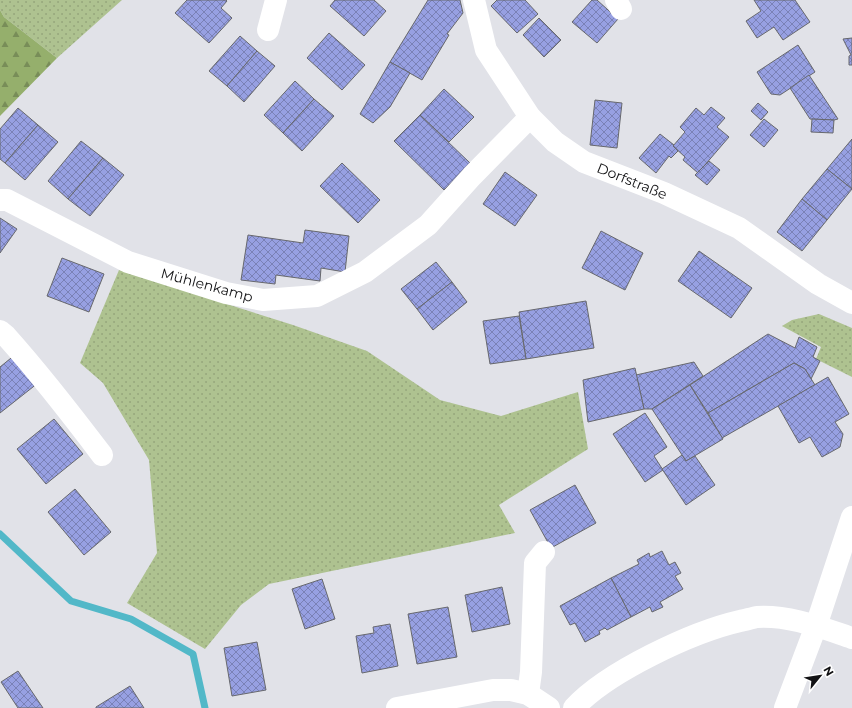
<svg xmlns="http://www.w3.org/2000/svg" width="852" height="708" viewBox="0 0 852 708" font-family="Montserrat,sans-serif">
  <defs>
    <pattern id="grass-dots" width="8" height="8" patternUnits="userSpaceOnUse"><rect width="8" height="8" fill="#aec290"/><path d="M2 2h.1M6 6h.1" fill="none" stroke="#95a67b" stroke-width="1.8" stroke-linecap="round"/></pattern>
    <pattern id="forest-firs" width="22" height="20" patternUnits="userSpaceOnUse"><rect width="22" height="20" fill="#95af6c"/><path d="M5 1l3.5 6h-7zM16 11l3.5 6h-7z" fill="#788d58"/></pattern>
    <pattern id="building-cross-hatch" width="8" height="8" patternUnits="userSpaceOnUse"><rect width="8" height="8" fill="#97a0e2"/><path d="M0 0l8 8M0 8l8-8" fill="none" stroke="#7a81b6"/></pattern>
  </defs>
  <rect width="100%" height="100%" fill="#e1e2e8"/>
  <!-- grass -->
  <g fill="url(#grass-dots)">
    <polygon points="0,0 122,0 57,58 4,17 0,10"/>
    <polygon points="119,270 293,325 367,351 440,400 501,416 578,392 588,449 499,505 515,533 269,584 241,605 205,649 127,603 157,553 149,460 103,383 80,363"/>
    <polygon points="819,314 852,328 852,377 816,359 821,347 782,326 792,320"/>
  </g>
  <!-- forest -->
  <polygon fill="url(#forest-firs)" points="0,10 4,17 57,58 0,116"/>
  <g fill="none" stroke-linecap="round" stroke-linejoin="round">
    <!-- stream -->
    <polyline stroke="#52b8c8" stroke-width="7" points="0,534 71,601 131,619 193,654 205,708"/>
  </g>
  <!-- building -->
  <g fill="url(#building-cross-hatch)" stroke="#67686d">
    <polygon points="187,0 226,0 227,1 221,8 232,18 209,43 175,13"/>
    <polygon points="335,0 374,0 386,11 364,36 330,6"/>
    <polygon points="428,0 460,0 463,13 447,34 449,35 422,80 390,62"/>
    <polygon points="497,0 525,0 538,14 517,33 491,6"/>
    <polygon points="592,0 597,0 618,19 597,43 572,22"/>
    <polygon points="754,0 795,0 810,22 783,40 774,27 757,38 746,21 761,11"/>
    <polygon points="539,18 561,40 544,57 523,35"/>
    <polygon points="329,33 365,65 342,90 307,58"/>
    <polygon points="240,36 257,51 227,86 209,71"/>
    <polygon points="852,38 852,65 849,65 849,56 851,55 843,39"/>
    <polygon points="798,45 815,72 780,95 771,94 757,72"/>
    <polygon points="257,51 275,66 244,102 227,86"/>
    <polygon points="390,62 410,73 390,107 373,123 360,114"/>
    <polygon points="809,75 838,119 834,120 810,119 790,88"/>
    <polygon points="295,81 314,99 283,133 264,115"/>
    <polygon points="444,89 474,117 449,142 420,115"/>
    <polygon points="314,99 334,116 302,151 283,133"/>
    <polygon points="595,100 622,103 617,148 590,145"/>
    <polygon points="758,103 768,112 761,120 751,111"/>
    <polygon points="711,107 725,118 717,127 729,137 698,173 683,160 685,157 673,146 685,132 680,127 696,108 704,115"/>
    <polygon points="18,108 38,125 5,163 0,159 0,129"/>
    <polygon points="420,115 470,163 444,190 394,141"/>
    <polygon points="764,119 778,130 764,147 750,135"/>
    <polygon points="812,119 834,120 833,133 811,132"/>
    <polygon points="38,125 58,142 25,180 5,163"/>
    <polygon points="660,134 674,145 673,146 678,151 671,158 669,156 656,173 639,158"/>
    <polygon points="852,139 852,189 827,169"/>
    <polygon points="81,141 103,158 68,199 48,181"/>
    <polygon points="103,158 124,175 90,216 68,199"/>
    <polygon points="709,161 720,170 707,185 695,175"/>
    <polygon points="342,163 380,200 358,223 320,186"/>
    <polygon points="827,169 852,189 827,220 802,199"/>
    <polygon points="505,172 537,195 515,226 483,204"/>
    <polygon points="802,199 827,220 802,251 777,232"/>
    <polygon points="0,218 17,229 0,253"/>
    <polygon points="305,230 349,236 345,272 321,268 320,281 276,275 275,284 241,280 248,235 303,243"/>
    <polygon points="601,231 643,253 625,290 582,268"/>
    <polygon points="699,251 752,288 731,318 678,281"/>
    <polygon points="62,258 104,274 89,312 47,296"/>
    <polygon points="436,262 452,282 417,309 401,289"/>
    <polygon points="452,282 467,302 433,330 417,309"/>
    <polygon points="586,301 594,348 526,359 519,312"/>
    <polygon points="519,316 526,359 490,364 483,321"/>
    <polygon points="768,334 795,348 799,337 817,347 813,357 820,361 811,379 805,369 794,363 708,413 690,385"/>
    <polygon points="16,354 38,383 0,413 0,367"/>
    <polygon points="694,362 703,376 652,409 644,409 636,375"/>
    <polygon points="794,363 805,369 815,385 722,438 708,413"/>
    <polygon points="635,368 644,409 588,422 583,380"/>
    <polygon points="828,377 849,414 835,422 843,434 840,447 822,457 810,437 799,443 778,406"/>
    <polygon points="690,385 723,439 686,461 652,409"/>
    <polygon points="645,413 667,447 654,456 663,470 645,482 613,434"/>
    <polygon points="54,419 83,454 46,484 17,449"/>
    <polygon points="682,455 686,461 695,456 715,485 686,505 662,469"/>
    <polygon points="575,485 596,523 551,548 530,510"/>
    <polygon points="75,489 111,532 84,555 48,512"/>
    <polygon points="662,551 669,565 675,562 681,573 675,576 683,589 660,602 663,607 652,612 650,607 631,617 611,578 639,564 637,560 649,553 650,557"/>
    <polygon points="611,578 631,617 607,630 605,628 599,631 600,634 585,642 575,623 570,625 560,606"/>
    <polygon points="322,579 335,619 305,629 292,589"/>
    <polygon points="502,587 510,624 472,632 465,595"/>
    <polygon points="448,607 457,657 417,664 408,614"/>
    <polygon points="390,624 398,666 362,673 356,636 374,633 373,627"/>
    <polygon points="257,642 266,690 232,696 224,648"/>
    <polygon points="18,671 43,708 18,708 1,682"/>
    <polygon points="130,686 144,708 96,708 96,707"/>
  </g>
  <g fill="none" stroke-linecap="round" stroke-linejoin="round">
    <!-- minor -->
    <g stroke="#fff" stroke-width="22">
      <polyline points="474,0 486,50 530,117 555,142 584,162 664,193 739,228 818,284 852,303"/>
      <polyline points="616,0 621,9"/>
      <polyline points="268,30 276,0"/>
      <polyline points="0,200 7,200 128,262 226,293 263,300 317,296 365,272 428,225 472,176 530,117"/>
      <path d="M0,331L6,336C40,374 71,414 102,455"/>
      <polyline points="528,694 531,672 535,563 544,552"/>
      <polyline points="397,708 493,690 511,690 528,694 549,708"/>
      <path d="M574,708C607,672 692,632 740,621C745,620 752,618 757,617C790,615 822,628 852,638"/>
    </g>
    <!-- major -->
    <polyline stroke="#fff" stroke-width="22" points="785,708 816,626 852,517"/>
  </g>
  <g text-anchor="middle" stroke-width="3" stroke-linejoin="round" paint-order="stroke">
    <!-- street labels -->
    <g font-size="14" fill="#121214" stroke="#fff">
      <text transform="translate(632 181) rotate(22)" y="5">Dorfstraße</text>
      <text transform="translate(207 285) rotate(15)" y="5">Mühlenkamp</text>
    </g>
  </g>
  <!-- north arrow -->
  <g transform="translate(820 676) rotate(60)" stroke="#ffffff" stroke-width="3" paint-order="stroke">
  <path d="M0-3L7 15L0 10L-7 15Z" fill="#121214"/>
  <text y="-6" font-size="11" font-weight="bold" text-anchor="middle" fill="#121214">N</text>
  </g>
</svg>
